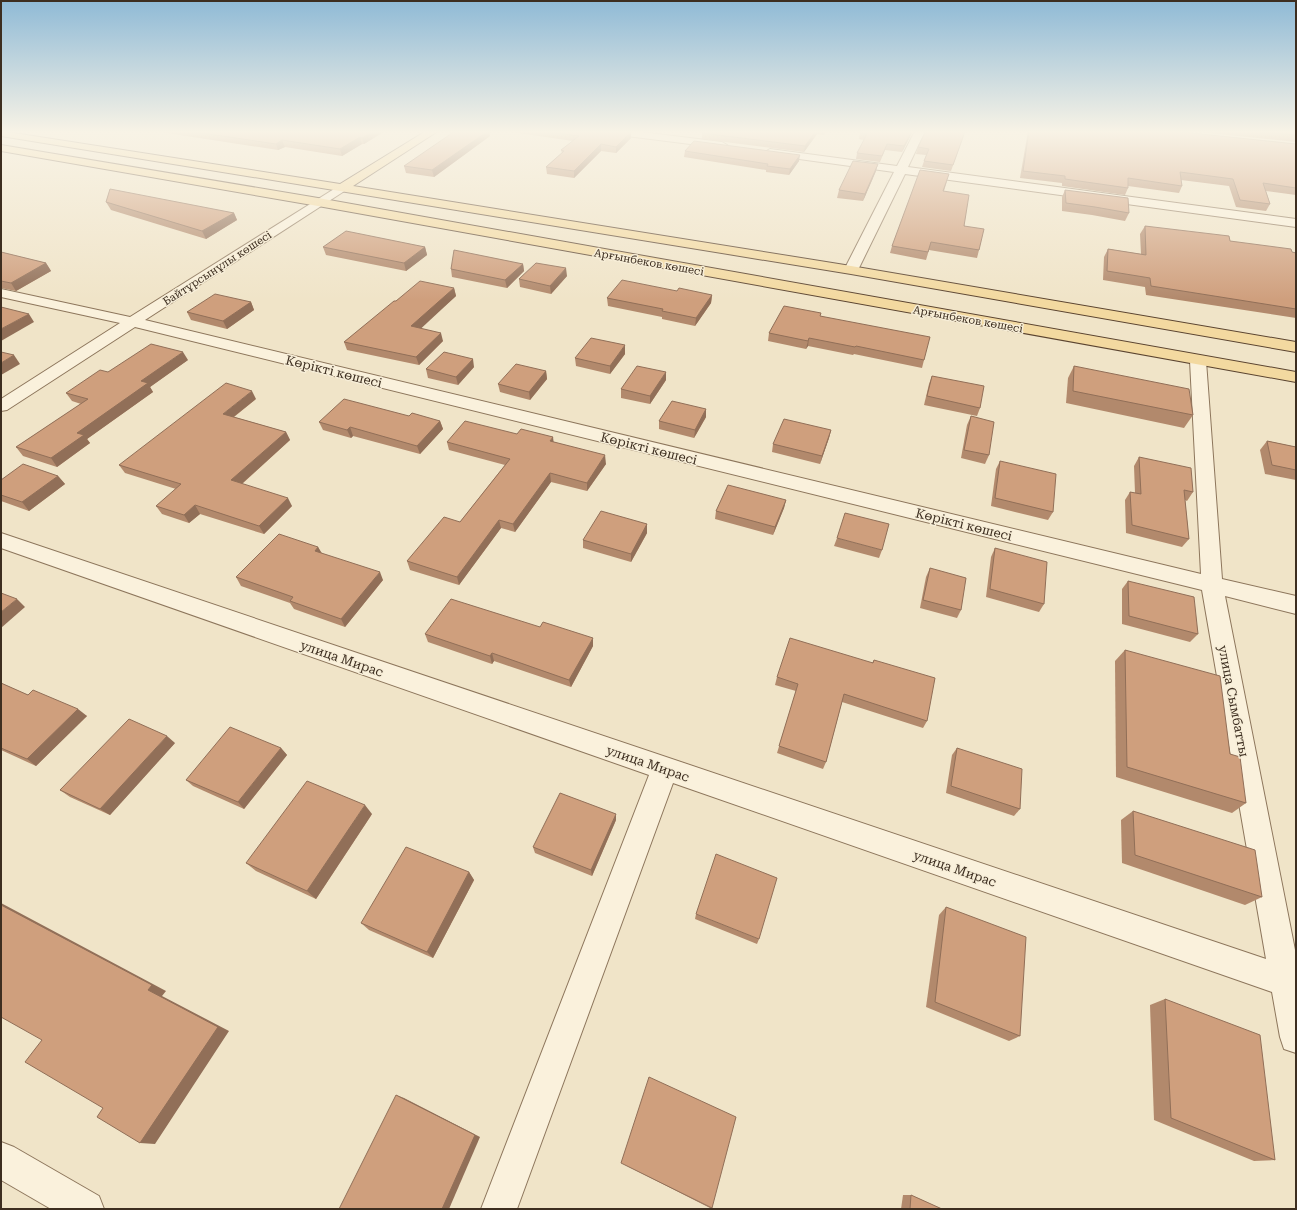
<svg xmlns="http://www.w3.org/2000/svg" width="1297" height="1210" viewBox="0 0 1297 1210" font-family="'Roboto Serif',serif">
  <rect width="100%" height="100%" fill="#f0e4c8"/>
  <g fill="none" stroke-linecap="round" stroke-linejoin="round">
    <!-- minor casing -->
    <g stroke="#8d765c" stroke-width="2">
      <g id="minor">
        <polygon points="606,131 633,131 722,142 727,145 722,148 611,134"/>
        <polygon points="915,131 925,131 908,167 1296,219 1296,227 905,174 858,270 856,273 846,273 844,270 894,172 770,155 765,152 770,149 897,166"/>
        <polygon points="342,184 348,188 346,190 145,320 1201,574 1190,361 1192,358 1198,356 1204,358 1206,361 1222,579 1296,596 1296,614 1225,596 1296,955 1296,1053 1284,1049 1280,1037 1272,992 673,783 517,1209 481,1209 649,775 1,548 1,533 1266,959 1202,590 135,327 7,410 1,411 1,399 120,323 1,297 1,289 130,317"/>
        <polygon points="1,1142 14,1147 99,1196 104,1209 51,1209 1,1180"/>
      </g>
    </g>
    <!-- major casing -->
    <g stroke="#5b4430" stroke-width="2">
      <g id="major">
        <polygon points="1,131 340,184 426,131 438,131 353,186 851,266 1296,342 1296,352 851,274 1,136"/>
        <polygon points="1,145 318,198 1296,372 1296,382 318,206 1,151"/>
      </g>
    </g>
    <!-- minor -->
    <use href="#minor" fill="#faf1dc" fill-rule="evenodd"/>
    <!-- major -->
    <use href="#major" fill="#f3d9a0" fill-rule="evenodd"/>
  </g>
  <!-- wall -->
  <g fill="#b2896c">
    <polygon points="154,131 385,131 364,144 362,144 342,156 285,147 278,150"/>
    <polygon points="504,131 623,131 631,138 616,153 601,151 574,178 547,174 546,167 562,153 561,150 573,141"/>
    <polygon points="704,131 826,131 824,135 817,134 804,152 702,139 702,133"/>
    <polygon points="862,131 913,131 902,152 885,150 880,162 856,159 857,153 864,140 859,139 860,133"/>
    <polygon points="1028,131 1172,131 1296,144 1296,195 1266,191 1270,204 1266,211 1236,207 1229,186 1181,180 1182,186 1179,193 1128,186 1128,188 1125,195 1062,186 1062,183 1020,178"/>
    <polygon points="1189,131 1296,131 1296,142"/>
    <polygon points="490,136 434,177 406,173 404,166"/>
    <polygon points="960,146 951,171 922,167 926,155 916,154 918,147"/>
    <polygon points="685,151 799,161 789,175 766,172 766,170 684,157"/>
    <polygon points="876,171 863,201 837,198 839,190"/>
    <polygon points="947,181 944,191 979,250 977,258 929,250 926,260 890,253 892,246"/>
    <polygon points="1065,190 1129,213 1125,221 1092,215 1062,211 1062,197"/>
    <polygon points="106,202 234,213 237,220 206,239 111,210"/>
    <polygon points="1145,226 1296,253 1296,318 1146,295 1145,287 1103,280 1104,257 1108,249 1141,254 1140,234"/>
    <polygon points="323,247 425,247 427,255 406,271 326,255"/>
    <polygon points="1,252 46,263 51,271 16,291 1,288"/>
    <polygon points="523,264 524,271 507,288 452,277 451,269"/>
    <polygon points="567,276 551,294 520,287 519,279"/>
    <polygon points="454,288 456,296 420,328 443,341 419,365 347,350 344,342 396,301"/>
    <polygon points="677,291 712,295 711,303 695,326 662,319 662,317 608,306 607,298"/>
    <polygon points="251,302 254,310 227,329 191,320 187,312"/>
    <polygon points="820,316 924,360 922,368 854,354 853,355 808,346 806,349 768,341 769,333"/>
    <polygon points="625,354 610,374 576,366 575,358"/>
    <polygon points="188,360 150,387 153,392 87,439 90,443 57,467 23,456 16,447 81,404 72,401 66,393 108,372"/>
    <polygon points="1074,366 1193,415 1184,428 1066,403 1068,378"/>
    <polygon points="474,367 458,385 428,378 426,369"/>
    <polygon points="546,371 547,379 530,400 500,392 498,384"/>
    <polygon points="932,376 980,408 977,416 924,405 929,384"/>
    <polygon points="666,380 650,404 621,398 621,389"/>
    <polygon points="256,399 234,417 286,432 290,440 242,484 292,506 264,534 200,514 189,523 162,514 156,506 176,489 125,473 119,465"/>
    <polygon points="706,409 706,417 694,438 659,429 659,421"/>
    <polygon points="409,416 440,421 443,429 420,454 353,436 351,438 323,430 319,422"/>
    <polygon points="971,416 989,455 985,464 961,458 967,425"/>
    <polygon points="831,430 829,438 820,464 772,452 773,444"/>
    <polygon points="1267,441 1296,447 1296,480 1265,474 1260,450"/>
    <polygon points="447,442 554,442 606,464 587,491 551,482 515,532 501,528 459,585 410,570 407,561 460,522 505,465 449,450"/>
    <polygon points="1139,457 1193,492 1187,501 1185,500 1189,539 1182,547 1126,533 1125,500 1130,492 1135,493 1134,466"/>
    <polygon points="1000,461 1053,512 1048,520 991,506 996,469"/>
    <polygon points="58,476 65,484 29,511 1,501 1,480"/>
    <polygon points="786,500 784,508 773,535 715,519 716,511"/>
    <polygon points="647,524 647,533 631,562 583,548 583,540"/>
    <polygon points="837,538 882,550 879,558 834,546"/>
    <polygon points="318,547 321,553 383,580 345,627 294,609 290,603 241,586 236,577"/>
    <polygon points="995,548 1044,604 1039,612 986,597 991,557"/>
    <polygon points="930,568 961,610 957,618 920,608 926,577"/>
    <polygon points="1128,581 1198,634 1190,642 1122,624 1122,589"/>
    <polygon points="425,634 593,646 571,687 494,661 492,664 428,642"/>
    <polygon points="1125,650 1230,754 1246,803 1232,813 1116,777 1115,661"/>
    <polygon points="874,660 927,721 923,728 842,702 826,762 823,769 777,753 796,691 775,685 777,677 872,663"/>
    <polygon points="1,683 28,695 87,716 36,766 1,750"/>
    <polygon points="175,743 110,815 70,797 60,790"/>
    <polygon points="281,748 287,755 244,809 193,786 186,780"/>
    <polygon points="957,748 1020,809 1014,816 946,793 952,755"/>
    <polygon points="1133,811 1262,897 1245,905 1122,863 1121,820"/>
    <polygon points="372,814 316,899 256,871 246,863"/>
    <polygon points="616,820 592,876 535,853 533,847"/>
    <polygon points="469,872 474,880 433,958 369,930 361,923"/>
    <polygon points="946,907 1020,1036 1009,1041 926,1007 939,915"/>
    <polygon points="696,914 759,939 757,944 695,919"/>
    <polygon points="1165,999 1275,1160 1254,1161 1154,1120 1150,1005"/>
    <polygon points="621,1163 712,1208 710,1208"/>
    <polygon points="903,1195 911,1195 942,1209 901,1209"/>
  </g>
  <!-- shaded-wall -->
  <g fill="#916f58">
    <polygon points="374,131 385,131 364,144 362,138"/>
    <polygon points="488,131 489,131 490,136 434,177 432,170"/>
    <polygon points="816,131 817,131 817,134 804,152 805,146"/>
    <polygon points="912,131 913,131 902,152 904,146"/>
    <polygon points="631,132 631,138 616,153 616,147"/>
    <polygon points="360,137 362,144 342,156 340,149"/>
    <polygon points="282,140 285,147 278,150 276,144"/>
    <polygon points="601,144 601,151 574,178 574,171"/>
    <polygon points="800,155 799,161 789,175 790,169"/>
    <polygon points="878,164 876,171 863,201 865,194"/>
    <polygon points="234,213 237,220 206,239 202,231"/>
    <polygon points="425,247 427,255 406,271 404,263"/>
    <polygon points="46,263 51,271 16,291 11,283"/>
    <polygon points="523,264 524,271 507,288 505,280"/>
    <polygon points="566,268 567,276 551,294 550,286"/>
    <polygon points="454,288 456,296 414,335 411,326"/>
    <polygon points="712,295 711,303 695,326 696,318"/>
    <polygon points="251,302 254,310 227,329 223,321"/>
    <polygon points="29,314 34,322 1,341 1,329"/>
    <polygon points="441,333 443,341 419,365 416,357"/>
    <polygon points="809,338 808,346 806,349 808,341"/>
    <polygon points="625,345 625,354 610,374 610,366"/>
    <polygon points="183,352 188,360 150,387 153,392 87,439 90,443 57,467 51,458 77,433 141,381"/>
    <polygon points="14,355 20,364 1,375 1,363"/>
    <polygon points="473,359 474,367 458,385 456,377"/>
    <polygon points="546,371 547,379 530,400 529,392"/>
    <polygon points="666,372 666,380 650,404 650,396"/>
    <polygon points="252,391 256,399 227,422 223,414"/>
    <polygon points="706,409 706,417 694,438 695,430"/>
    <polygon points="440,421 443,429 420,454 417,446"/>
    <polygon points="350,427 353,436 351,438 347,430"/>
    <polygon points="831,430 829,438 820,464 822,456"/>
    <polygon points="286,432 290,440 236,489 231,480"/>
    <polygon points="553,437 554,445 550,441"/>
    <polygon points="605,455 606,464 587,491 587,483"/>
    <polygon points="550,473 551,482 515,532 513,524"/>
    <polygon points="58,476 65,484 29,511 22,502"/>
    <polygon points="288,498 292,506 264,534 259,526"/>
    <polygon points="786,500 784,508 773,535 775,527"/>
    <polygon points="195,505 200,514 189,523 184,515"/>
    <polygon points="499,520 501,528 459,585 457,577"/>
    <polygon points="647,524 647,533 631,562 631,554"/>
    <polygon points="318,547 323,555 315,551"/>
    <polygon points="380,572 383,580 345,627 341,619"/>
    <polygon points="17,599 25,607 1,628 1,612"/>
    <polygon points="593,638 593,646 571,687 569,680"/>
    <polygon points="492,653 494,661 492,664 490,656"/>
    <polygon points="78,709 87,716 36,766 27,759"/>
    <polygon points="167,736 175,743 110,815 100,809"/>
    <polygon points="281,748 287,755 244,809 238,802"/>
    <polygon points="365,805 372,814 316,899 307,891"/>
    <polygon points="616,814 616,820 592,876 591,870"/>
    <polygon points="469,872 474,880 433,958 427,952"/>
    <polygon points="1,903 166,991 162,996 229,1031 155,1144 140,1143 148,990 1,905"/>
    <polygon points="396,1095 404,1098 480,1137 449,1209 442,1209"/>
  </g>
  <!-- building -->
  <g fill="#cf9f7d" stroke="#916f58">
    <polygon points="189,131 374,131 362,138 360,137 340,149 282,140 276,144"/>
    <polygon points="455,131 488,131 432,170 404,166"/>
    <polygon points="545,131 623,131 631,132 616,147 601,144 574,171 546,167 564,151 561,150 579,136"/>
    <polygon points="704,131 816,131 805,146 702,133"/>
    <polygon points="862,131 912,131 904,146 887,144 882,156 857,153 867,134 860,133"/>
    <polygon points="926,131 965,131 962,140 953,165 924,161 929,149 918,147"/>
    <polygon points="1029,131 1172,131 1296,144 1296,188 1263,183 1270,204 1240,200 1233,179 1180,172 1182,186 1128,178 1128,188 1065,179 1065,176 1023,171"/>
    <polygon points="1252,131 1296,131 1296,135"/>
    <polygon points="694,141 800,155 790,169 767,166 768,164 685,151"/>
    <polygon points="853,161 878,164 865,194 839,190"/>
    <polygon points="920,170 949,174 943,191 969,195 964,226 984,229 979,250 931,242 928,252 892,246"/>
    <polygon points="110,189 234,213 202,231 106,202"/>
    <polygon points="1065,190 1128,198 1129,213 1095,207 1066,203"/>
    <polygon points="1145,226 1229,236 1230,241 1291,249 1292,252 1296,253 1296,309 1151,286 1150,278 1107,271 1108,249 1146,255"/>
    <polygon points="346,231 425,247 404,263 323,247"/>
    <polygon points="454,250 523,264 505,280 451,269"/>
    <polygon points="1,252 46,263 11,283 1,281"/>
    <polygon points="536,263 566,268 550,286 519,279"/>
    <polygon points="622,280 677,291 679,288 712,295 696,318 662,311 663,309 607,298"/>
    <polygon points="420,281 454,288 411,326 441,333 416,357 344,342 394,301 396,301"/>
    <polygon points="215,294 251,302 223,321 187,312"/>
    <polygon points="784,306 821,313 820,316 930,337 924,360 856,346 855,347 809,338 808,341 769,333"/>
    <polygon points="1,307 29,314 1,329"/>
    <polygon points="591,338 625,345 610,366 575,358"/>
    <polygon points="151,344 183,352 141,381 148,383 77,433 84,435 51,458 16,447 88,399 66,393 100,370 108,372"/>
    <polygon points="1,352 14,355 1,363"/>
    <polygon points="444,352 473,359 456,377 426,369"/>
    <polygon points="516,364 546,371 529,392 498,384"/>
    <polygon points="637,366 666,372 650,396 621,389"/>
    <polygon points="1074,366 1189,389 1193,415 1073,391"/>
    <polygon points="932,376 984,386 980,408 927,396"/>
    <polygon points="226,383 252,391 223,414 286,432 231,480 288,498 259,526 195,505 184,515 156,506 181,484 119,465"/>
    <polygon points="344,399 409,416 412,413 440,421 417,446 350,427 347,430 319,422"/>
    <polygon points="672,401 706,409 695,430 659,421"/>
    <polygon points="971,416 994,422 989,455 964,450"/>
    <polygon points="784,419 831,430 822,456 773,444"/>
    <polygon points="465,421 517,434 521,429 553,437 550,441 605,455 587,483 550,473 513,524 499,520 457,577 407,561 444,517 460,522 510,459 447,442"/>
    <polygon points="1267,441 1296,447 1296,470 1272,465"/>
    <polygon points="1139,457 1191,468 1193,492 1184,490 1189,539 1132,525 1130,492 1141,494"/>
    <polygon points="1000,461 1056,474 1053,512 995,498"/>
    <polygon points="23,464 58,476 22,502 1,495 1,480"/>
    <polygon points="728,485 786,500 775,527 716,511"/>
    <polygon points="601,511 647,524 631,554 583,540"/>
    <polygon points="845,513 889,524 882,550 837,538"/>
    <polygon points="279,534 318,547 315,551 380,572 341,619 290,601 293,597 236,577"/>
    <polygon points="995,548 1047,562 1044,604 990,589"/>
    <polygon points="930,568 966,578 961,610 923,600"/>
    <polygon points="1128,581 1194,597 1198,634 1129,616"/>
    <polygon points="1,593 17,599 1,612"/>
    <polygon points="451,599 540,627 543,622 593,638 569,680 492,653 490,656 425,634"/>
    <polygon points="790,638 873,663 874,660 935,678 927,721 844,694 826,762 779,746 798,684 777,677"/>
    <polygon points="1125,650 1220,676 1230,754 1240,757 1246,803 1127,767"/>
    <polygon points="1,683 28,695 33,690 78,709 27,759 1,748"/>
    <polygon points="129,719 167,736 100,809 60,790"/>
    <polygon points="230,727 281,748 238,802 186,780"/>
    <polygon points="957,748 1022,769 1020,809 951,786"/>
    <polygon points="307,781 365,805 307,891 246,863"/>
    <polygon points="560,793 616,814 591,870 533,847"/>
    <polygon points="1133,811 1255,850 1262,897 1135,855"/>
    <polygon points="406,847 469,872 427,952 361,923"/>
    <polygon points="716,854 777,878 759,939 696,914"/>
    <polygon points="1,905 152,985 148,990 218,1027 140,1143 97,1117 103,1108 25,1062 42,1040 1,1017"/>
    <polygon points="946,907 1026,937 1020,1036 935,1002"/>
    <polygon points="1165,999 1260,1035 1275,1160 1171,1118"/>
    <polygon points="649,1077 736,1117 712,1208 621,1163"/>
    <polygon points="396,1095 475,1135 442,1209 339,1209"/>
    <polygon points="911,1195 942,1209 910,1209"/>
  </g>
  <!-- sky -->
  <linearGradient id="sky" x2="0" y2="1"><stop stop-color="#8fbad6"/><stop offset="0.44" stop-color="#f8f3e6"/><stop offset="1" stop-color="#f8f3e6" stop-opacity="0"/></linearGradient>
  <rect width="1297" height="300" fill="url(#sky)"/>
  <g text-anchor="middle" stroke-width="3" stroke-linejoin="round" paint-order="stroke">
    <!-- far-street labels -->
    <g font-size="11" fill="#3d2e20" stroke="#f7eed8">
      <text transform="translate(649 262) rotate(10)" y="4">Арғынбеков көшесі</text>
      <text transform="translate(217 268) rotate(-33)" y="4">Байтұрсынұлы көшесі</text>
      <text transform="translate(968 319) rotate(10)" y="4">Арғынбеков көшесі</text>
    </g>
    <!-- street labels -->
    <g font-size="13" fill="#3d2e20" stroke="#f7eed8">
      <text transform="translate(334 371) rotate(14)" y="5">Көрікті көшесі</text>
      <text transform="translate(649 448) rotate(14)" y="5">Көрікті көшесі</text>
      <text transform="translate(964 524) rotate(14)" y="5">Көрікті көшесі</text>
      <text transform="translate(342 658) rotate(19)" y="5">улица Мирас</text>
      <text transform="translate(1234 701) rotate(79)" y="5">улица Сымбатты</text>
      <text transform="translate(648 763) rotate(19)" y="5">улица Мирас</text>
      <text transform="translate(955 868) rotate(19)" y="5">улица Мирас</text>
    </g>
  </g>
  <!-- border -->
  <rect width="1297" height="1210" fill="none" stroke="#3d2e20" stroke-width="4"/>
</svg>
